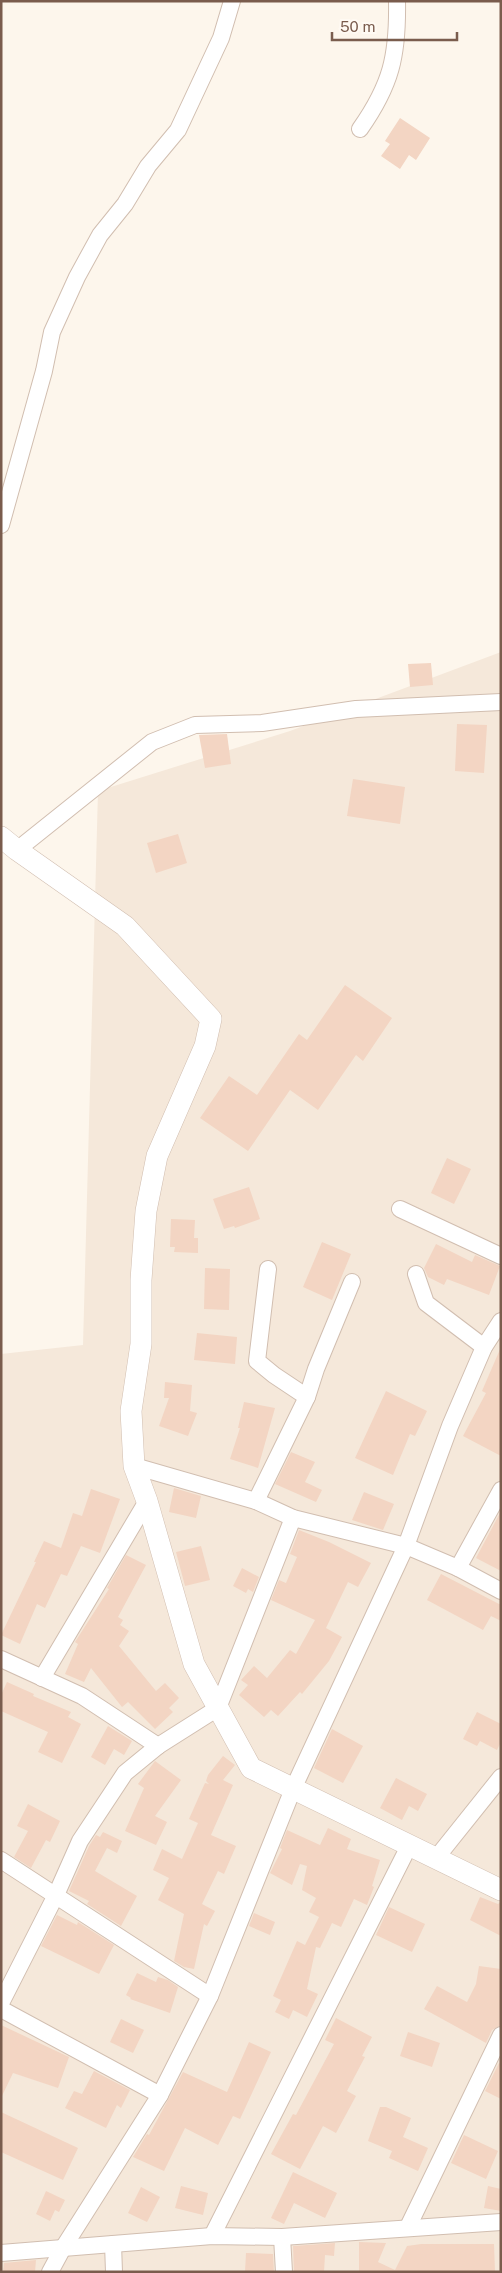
<svg xmlns="http://www.w3.org/2000/svg" width="502" height="2273" viewBox="0 0 502 2273" font-family="'Public Sans',sans-serif">
  <rect width="100%" height="100%" fill="#fdf6ec"/>
  <!-- residential -->
  <polygon fill="#f5e8da" points="501,652 501,2272 1,2272 1,1354 83,1345 98,791 290,731"/>
  <!-- building -->
  <g fill="#f3d5c3">
    <polygon points="400,118 430,138 416,160 409,155 400,169 381,156 390,144 385,141"/>
    <polygon points="431,663 433,685 410,687 408,664"/>
    <polygon points="457,724 487,725 484,773 455,771"/>
    <polygon points="227,734 231,764 205,768 199,735"/>
    <polygon points="353,779 405,787 400,824 347,816"/>
    <polygon points="178,834 187,863 156,873 147,843"/>
    <polygon points="345,985 392,1018 363,1061 356,1055 318,1110 290,1090 248,1151 200,1118 229,1076 257,1095 299,1034 307,1040"/>
    <polygon points="447,1158 471,1169 454,1204 431,1193"/>
    <polygon points="249,1187 260,1219 235,1228 234,1226 224,1229 213,1199"/>
    <polygon points="171,1219 195,1220 194,1238 198,1238 198,1253 174,1252 175,1247 170,1247"/>
    <polygon points="322,1242 351,1254 332,1300 303,1287"/>
    <polygon points="436,1244 472,1262 475,1255 500,1266 489,1295 447,1279 444,1285 428,1277 424,1268"/>
    <polygon points="205,1268 230,1269 229,1310 204,1309"/>
    <polygon points="197,1333 237,1337 235,1364 194,1360"/>
    <polygon points="501,1347 501,1456 463,1436 486,1393 482,1391"/>
    <polygon points="165,1382 192,1385 190,1411 197,1413 188,1436 159,1426 169,1398 164,1398"/>
    <polygon points="386,1391 427,1411 415,1436 410,1434 393,1475 355,1458"/>
    <polygon points="244,1402 275,1408 258,1468 230,1459 240,1428 238,1428"/>
    <polygon points="291,1452 315,1462 305,1482 322,1490 316,1502 275,1484"/>
    <polygon points="174,1488 201,1496 196,1518 169,1512"/>
    <polygon points="91,1489 120,1499 100,1553 81,1546 67,1576 61,1574 45,1608 37,1604 20,1644 1,1635 36,1562 34,1562 44,1541 61,1548 73,1513 82,1516"/>
    <polygon points="364,1492 394,1504 383,1530 352,1520"/>
    <polygon points="501,1511 501,1571 476,1558"/>
    <polygon points="299,1530 329,1542 371,1563 358,1587 348,1582 326,1628 342,1637 329,1661 302,1694 300,1692 278,1716 271,1710 264,1717 239,1695 248,1685 241,1680 254,1666 267,1678 290,1650 296,1654 315,1620 271,1600 279,1580 286,1583 297,1557 290,1554"/>
    <polygon points="201,1546 210,1580 185,1586 176,1552"/>
    <polygon points="126,1555 146,1565 118,1617 123,1620 120,1625 129,1631 119,1646 156,1691 165,1683 179,1698 169,1708 173,1712 155,1729 128,1702 122,1707 91,1668 84,1682 65,1674 78,1644 75,1642 109,1589 107,1588"/>
    <polygon points="242,1568 259,1577 253,1592 248,1589 246,1593 233,1586"/>
    <polygon points="441,1574 501,1605 501,1621 491,1616 483,1630 427,1600"/>
    <polygon points="7,1682 34,1694 33,1696 71,1712 68,1717 81,1724 62,1763 38,1752 48,1732 1,1711 1,1695"/>
    <polygon points="477,1712 501,1724 501,1742 497,1750 480,1741 477,1746 463,1739"/>
    <polygon points="108,1726 132,1741 124,1755 114,1749 105,1765 91,1757"/>
    <polygon points="332,1729 363,1746 343,1783 314,1768"/>
    <polygon points="223,1756 235,1765 223,1780 233,1785 211,1835 236,1846 224,1874 218,1871 202,1904 215,1911 207,1926 204,1924 194,1969 184,1967 174,1961 184,1914 158,1900 169,1878 153,1870 162,1849 182,1859 198,1823 189,1819 205,1783 209,1784 206,1781 208,1775"/>
    <polygon points="155,1761 181,1780 155,1816 167,1822 156,1845 125,1831 144,1788 138,1784"/>
    <polygon points="396,1778 427,1794 418,1811 409,1806 402,1820 380,1808"/>
    <polygon points="28,1804 60,1821 50,1842 46,1840 31,1868 14,1857 28,1831 17,1826"/>
    <polygon points="328,1828 351,1839 347,1849 380,1860 372,1886 374,1887 367,1905 354,1899 341,1927 332,1923 320,1948 316,1947 307,1989 318,1994 307,2017 293,2010 289,2019 275,2012 281,2000 273,1996 297,1941 305,1945 319,1917 309,1912 316,1898 302,1890 307,1866 300,1864 292,1885 270,1873 282,1849 280,1848 287,1830 320,1845"/>
    <polygon points="103,1832 122,1841 117,1853 107,1848 95,1871 137,1896 121,1926 87,1904 89,1901 69,1891 89,1846 96,1835 100,1837"/>
    <polygon points="480,1897 498,1904 501,1902 501,1936 470,1920"/>
    <polygon points="389,1907 425,1924 412,1952 376,1935"/>
    <polygon points="254,1913 275,1922 270,1935 249,1926"/>
    <polygon points="57,1915 77,1925 78,1922 114,1945 99,1974 41,1946"/>
    <polygon points="479,1966 501,1969 501,2025 492,2030 486,2043 424,2009 437,1986 467,2002 476,1984"/>
    <polygon points="137,1973 156,1982 158,1977 168,1980 178,1987 170,2013 130,1999 131,1998 126,1995"/>
    <polygon points="336,2018 372,2037 362,2056 365,2057 347,2091 356,2096 336,2133 323,2126 300,2169 271,2154 293,2114 296,2115 334,2044 325,2040"/>
    <polygon points="121,2019 144,2030 133,2053 110,2042"/>
    <polygon points="1,2025 69,2057 58,2088 13,2073 1,2098"/>
    <polygon points="408,2032 440,2043 432,2067 400,2056"/>
    <polygon points="249,2042 271,2052 240,2119 233,2116 218,2145 185,2128 164,2171 133,2157 147,2134 149,2135 183,2072 227,2092"/>
    <polygon points="499,2063 501,2064 501,2099 485,2091"/>
    <polygon points="94,2071 130,2090 121,2108 117,2105 106,2128 65,2108 74,2091 82,2094"/>
    <polygon points="380,2107 386,2107 411,2118 403,2137 428,2148 418,2171 389,2158 392,2151 368,2141"/>
    <polygon points="1,2112 78,2148 63,2180 1,2152"/>
    <polygon points="464,2135 498,2151 486,2179 451,2163"/>
    <polygon points="293,2172 337,2193 325,2218 294,2203 284,2224 271,2218"/>
    <polygon points="181,2186 208,2193 203,2215 175,2208"/>
    <polygon points="488,2186 501,2189 501,2211 484,2208"/>
    <polygon points="141,2187 160,2197 147,2222 128,2213"/>
    <polygon points="46,2191 65,2200 59,2212 55,2210 50,2221 36,2214"/>
    <polygon points="359,2242 386,2243 378,2262 395,2270 407,2246 421,2244 494,2244 495,2272 359,2272"/>
    <polygon points="335,2243 334,2256 325,2255 324,2272 294,2272 293,2246"/>
    <polygon points="246,2253 273,2254 274,2272 245,2272"/>
    <polygon points="36,2260 35,2272 3,2272 4,2263"/>
  </g>
  <g fill="none" stroke-linecap="round" stroke-linejoin="round">
    <!-- minor casing -->
    <g stroke="#d1beb0" stroke-width="18">
      <g id="minor">
        <path d="M360,129C391,85 398,56 397,1"/>
        <polyline points="1,525 44,371 52,332 77,277 100,235 125,204 148,166 178,130 221,38 232,1"/>
        <polyline points="17,850 152,742 195,725 262,723 356,709 501,702"/>
        <polyline points="400,1209 501,1256"/>
        <polyline points="416,1274 426,1303 484,1347"/>
        <polyline points="307,1397 316,1369 352,1282"/>
        <polyline points="134,1466 256,1501 293,1518 406,1546 458,1568 501,1591"/>
        <polyline points="256,1501 307,1397 274,1375 257,1361 268,1269"/>
        <polyline points="458,1568 501,1490"/>
        <polyline points="1,1659 82,1696 158,1746"/>
        <polyline points="42,1678 147,1501"/>
        <polyline points="437,1857 501,1777"/>
        <polyline points="1,1860 210,1996"/>
        <polyline points="1,2003 56,1895 80,1841 125,1773 158,1746 218,1708 293,1518"/>
        <polyline points="1,2009 160,2095"/>
        <polyline points="408,2227 501,2035"/>
        <polyline points="212,2236 409,1846"/>
        <polyline points="282,2237 284,2272"/>
        <polyline points="113,2244 114,2272"/>
        <polyline points="1,2253 212,2236 282,2237 501,2222"/>
        <polyline points="50,2272 63,2248 160,2095 210,1996 293,1789 406,1546 450,1426 484,1347 501,1321"/>
      </g>
    </g>
    <!-- tertiary casing -->
    <g stroke="#d1beb0" stroke-width="22">
      <polyline id="tertiary" points="1,837 17,850 125,926 211,1019 205,1046 157,1156 146,1211 141,1280 141,1344 131,1411 134,1466 147,1501 194,1664 251,1768 501,1890"/>
    </g>
    <!-- minor -->
    <use href="#minor" stroke="#fff" stroke-width="16"/>
    <!-- tertiary -->
    <use href="#tertiary" stroke="#fff" stroke-width="21"/>
  </g>
  <!-- border -->
  <rect width="502" height="2273" fill="none" stroke="#7a5c4d" stroke-width="5"/>
  <!-- scale -->
  <path d="M332 32v8h125v-8" fill="none" stroke="#7a5c4d" stroke-width="2.5"/>
  <text x="340" y="32" font-size="15" fill="#7a5c4d" stroke="#fffaf3" stroke-width="4" paint-order="stroke">50 m</text>
</svg>
